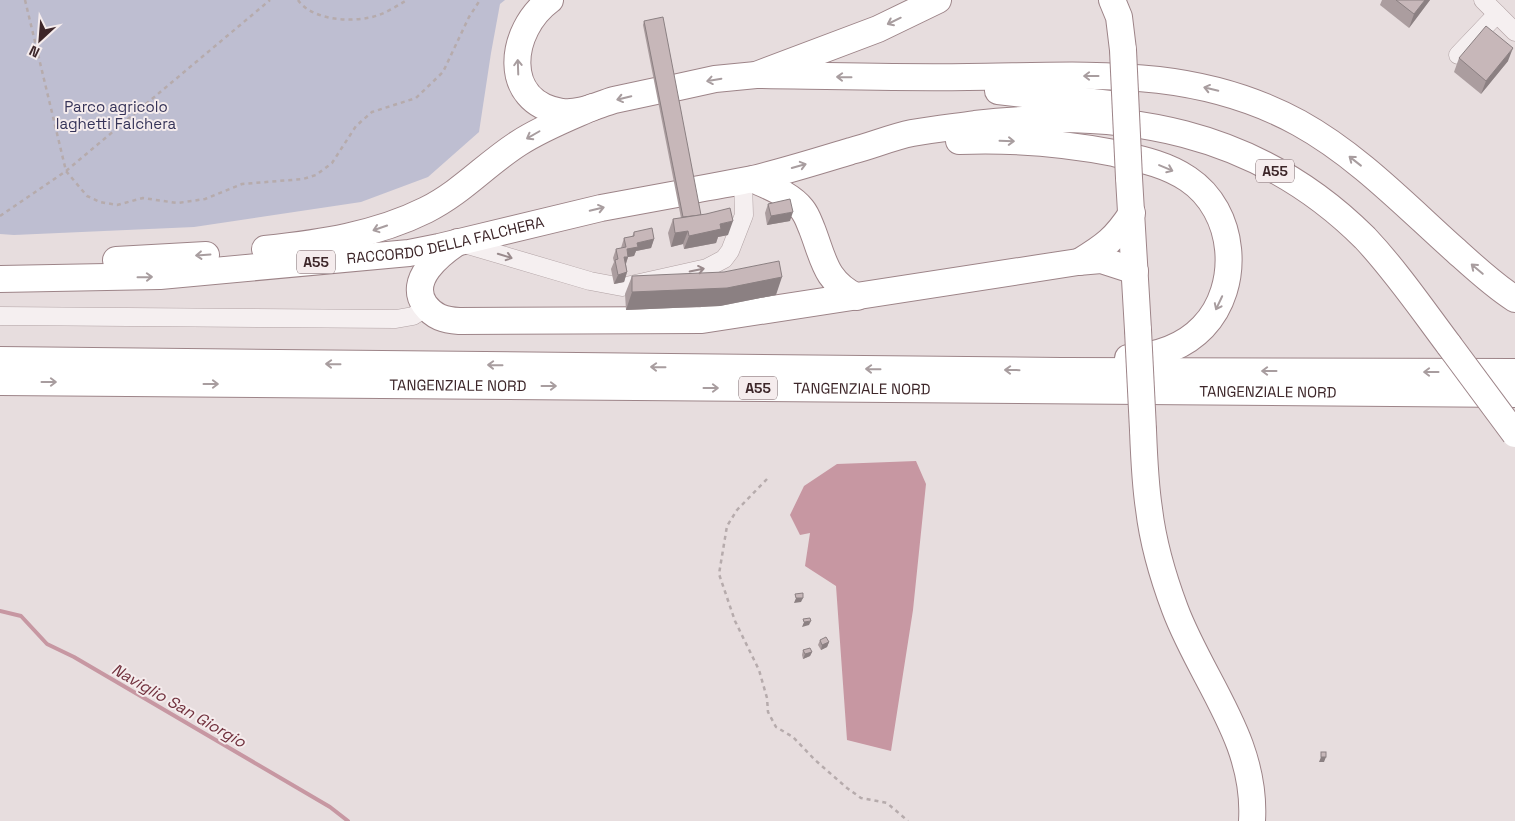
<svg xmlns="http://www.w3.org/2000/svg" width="1515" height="821" viewBox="0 0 1515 821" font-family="'Space Grotesk',sans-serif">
  <rect width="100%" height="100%" fill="#e7ddde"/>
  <!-- green -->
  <polygon fill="#bebed1" points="0,0 505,0 500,4 491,53 479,132 428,177 361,202 194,227 14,235 0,234"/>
  <!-- water -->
  <polygon fill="#c797a2" points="916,461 926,484 913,610 891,751 847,740 836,586 805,566 810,533 800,535 790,515 804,486 837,464"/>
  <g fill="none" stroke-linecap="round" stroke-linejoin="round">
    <!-- stream -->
    <polyline stroke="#c797a2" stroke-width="4" points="0,611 21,616 47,644 74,657 330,807 348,821"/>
    <!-- minor casing -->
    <g stroke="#b1a2a4" stroke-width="19">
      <g id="minor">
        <polyline points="1483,0 1515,32"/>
        <polyline points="1458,55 1497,14"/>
        <polyline points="461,243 590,281 622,287 707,268 724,259 730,251 744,215 743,181"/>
        <polyline points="0,316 396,319 413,316 427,307"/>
      </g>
    </g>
    <!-- highway casing -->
    <g stroke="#9d8488" stroke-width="28">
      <g id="highway">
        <path d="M550,0C509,30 500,102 562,112C580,114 597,105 614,100C628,97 642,94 656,91"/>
        <polyline points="1112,0 1119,17 1123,50"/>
        <path d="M756,75C826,76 897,78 968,77C1084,76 1193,65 1299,123C1357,155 1405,205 1454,249C1473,266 1493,285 1515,299"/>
        <polyline points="674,88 715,79 756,75 878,29 938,0"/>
        <polyline points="998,91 1110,104"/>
        <path d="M959,141C1011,139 1063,143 1114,153C1140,159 1166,164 1188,179C1236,211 1242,286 1203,327C1183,348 1156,356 1128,358"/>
        <polyline points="1129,178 1138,330"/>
        <path d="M753,179C769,187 790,194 802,209C807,215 809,222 812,229C824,260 825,281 857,297"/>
        <path d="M694,190C714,186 733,183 753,179C786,171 818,161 851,151C871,146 892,137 912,133C933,129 954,127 975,124C1121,107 1257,130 1365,238C1396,271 1422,309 1449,345"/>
        <path d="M458,242C440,254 407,280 425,305C434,317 444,320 459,321L702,320L1078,262L1101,260L1135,271"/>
        <path d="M265,249C320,243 376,235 426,210C462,192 486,164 519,143C542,128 568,118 593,107"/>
        <polyline points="116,260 206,255"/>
        <path d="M1079,262C1105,246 1115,239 1132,213"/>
        <path id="s1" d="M0,279L160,276L409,253L439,247L601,208L677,194"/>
        <polyline points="0,360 1061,371 1515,372"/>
        <path id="s2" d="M0,382L1515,394"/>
        <path d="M1143,430C1144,456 1145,483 1149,509C1153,543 1163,577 1175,609C1202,681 1257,740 1252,821"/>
      </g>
    </g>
    <!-- path -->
    <g stroke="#b6abac" stroke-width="2.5" stroke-dasharray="4 4" stroke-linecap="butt">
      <polyline points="25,0 66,171 87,196 100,202 117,205 143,198 177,203 192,201 205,199 242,184 303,179 316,175 332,163 356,126 372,112 416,98 443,72 469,17 480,0"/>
      <path d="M298,0C311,19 346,22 367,18C382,16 395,7 407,0"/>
      <polyline points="0,216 66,171 270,0"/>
      <polyline points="767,479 737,510 727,526 719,574 735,621 759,670 767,698 768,712 776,727 793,737 815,760 847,788 861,798 887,803 908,821"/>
    </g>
    <!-- minor -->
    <use href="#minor" stroke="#f5eff0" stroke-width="18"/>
    <!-- highway -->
    <use href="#highway" stroke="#fff" stroke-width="26"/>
    <!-- highway-bridge casing -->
    <g stroke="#9d8488" stroke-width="28" stroke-linecap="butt">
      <g id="highway-bridge">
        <polyline points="1123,50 1129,178"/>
        <polyline points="1138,330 1143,430"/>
        <polyline points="1449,345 1515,434"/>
      </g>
    </g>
    <!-- highway-bridge -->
    <use href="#highway-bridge" stroke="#fff" stroke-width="26"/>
  </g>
  <!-- wall -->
  <g fill="#ab9d9f">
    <polygon points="1382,0 1430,0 1409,28 1380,5"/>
    <polygon points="644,21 701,215 728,235 718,237 716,243 684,249 683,244 671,247 668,233 673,219 681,218 643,25"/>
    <polygon points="1459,58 1508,61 1481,94 1454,72"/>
    <polygon points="768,204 790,221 767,225 765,213"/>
    <polygon points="634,232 654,239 651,248 636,251 634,256 628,257 626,264 627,272 624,282 614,284 611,269 614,262 613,258 616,249 621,248 624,238 632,237"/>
    <polygon points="632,276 776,295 720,306 626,310 625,294"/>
    <polygon points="820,640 829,642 827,647 821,650 818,645"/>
    <polygon points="803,650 812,652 810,656 803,659 802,655"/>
  </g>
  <!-- shaded-wall -->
  <g fill="#8b8082">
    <polygon points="1425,0 1430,0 1409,28 1414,14"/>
    <polygon points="1513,48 1508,61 1481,94 1486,81"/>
    <polygon points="793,212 790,221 767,225 771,216"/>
    <polygon points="733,221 728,235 718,237 716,243 684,249 689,236 720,224"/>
    <polygon points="688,231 683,244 671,247 675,233"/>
    <polygon points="654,239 651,248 636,251 634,256 628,257 625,266 621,267 627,249 637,243"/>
    <polygon points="627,272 624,282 614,284 618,275"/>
    <polygon points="782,277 776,295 720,306 626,310 632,292"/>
    <polygon points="796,598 803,598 801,602 794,603"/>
    <polygon points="811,621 809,625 802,627 804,622"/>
    <polygon points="829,642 827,647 821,650 822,645"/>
    <polygon points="812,652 810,656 803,659 805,654"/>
    <polygon points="1321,757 1326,757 1324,762 1319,762"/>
  </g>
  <!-- building -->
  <g fill="#c7b7b9" stroke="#8b8082">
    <polygon points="1396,0 1425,0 1414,14"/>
    <polygon points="663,17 701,215 683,217 644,21"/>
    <polygon points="1486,26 1513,48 1486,81 1459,58"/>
    <polygon points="790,199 793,212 771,216 768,204"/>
    <polygon points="730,208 733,221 720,224 721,229 689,236 688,231 675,233 673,219 706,214"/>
    <polygon points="652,228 654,239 637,243 638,247 627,249 628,257 624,257 627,272 618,275 615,260 618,259 616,249 626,247 624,238 634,236 634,232"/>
    <polygon points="779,261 782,277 727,288 632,292 632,276 724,272"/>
    <polygon points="803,593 803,598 796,598 795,594"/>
    <polygon points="810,618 811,621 804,622 803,619"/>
    <polygon points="826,637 829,642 822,645 820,640"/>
    <polygon points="810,648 812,652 805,654 803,650"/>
    <rect x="1321" y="752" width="5" height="5"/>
  </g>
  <!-- one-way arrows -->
  <defs><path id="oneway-shaft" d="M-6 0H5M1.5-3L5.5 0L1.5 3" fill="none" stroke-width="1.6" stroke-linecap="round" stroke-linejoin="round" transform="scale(1.25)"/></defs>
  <g stroke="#a89d9f">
    <use href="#oneway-shaft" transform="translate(894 21) rotate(154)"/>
    <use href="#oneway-shaft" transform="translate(518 67) rotate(-92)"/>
    <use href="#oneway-shaft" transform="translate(1091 76) rotate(180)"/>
    <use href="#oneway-shaft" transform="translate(844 77) rotate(-179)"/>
    <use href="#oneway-shaft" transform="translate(714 80) rotate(170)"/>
    <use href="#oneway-shaft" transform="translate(1211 89) rotate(-167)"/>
    <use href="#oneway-shaft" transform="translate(624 98) rotate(167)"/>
    <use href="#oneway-shaft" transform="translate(533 135) rotate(150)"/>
    <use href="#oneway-shaft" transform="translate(1007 141) rotate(2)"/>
    <use href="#oneway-shaft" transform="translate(1355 161) rotate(-142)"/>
    <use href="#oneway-shaft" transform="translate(799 166) rotate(-16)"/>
    <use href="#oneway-shaft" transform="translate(1166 168) rotate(23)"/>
    <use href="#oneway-shaft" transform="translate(597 209) rotate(-13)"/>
    <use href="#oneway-shaft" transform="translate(380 228) rotate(161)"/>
    <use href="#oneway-shaft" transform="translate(203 255) rotate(176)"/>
    <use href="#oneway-shaft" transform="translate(1477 269) rotate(-140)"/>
    <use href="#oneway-shaft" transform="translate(145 277) rotate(-1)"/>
    <use href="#oneway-shaft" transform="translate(1219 303) rotate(115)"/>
    <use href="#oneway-shaft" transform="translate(333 364) rotate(-179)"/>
    <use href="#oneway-shaft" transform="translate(495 365) rotate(-179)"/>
    <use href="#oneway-shaft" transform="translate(658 367) rotate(-179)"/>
    <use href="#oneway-shaft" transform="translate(873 369) rotate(-179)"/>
    <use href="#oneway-shaft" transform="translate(1012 370) rotate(-179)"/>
    <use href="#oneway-shaft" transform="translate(1269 371) rotate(-180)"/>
    <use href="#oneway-shaft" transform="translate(1431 372) rotate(-180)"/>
    <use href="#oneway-shaft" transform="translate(49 382)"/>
    <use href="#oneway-shaft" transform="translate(211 384)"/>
    <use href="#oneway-shaft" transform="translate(549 386)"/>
    <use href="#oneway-shaft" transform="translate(711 388)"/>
  </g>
  <g stroke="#998a8c">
    <use href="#oneway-shaft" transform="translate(505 256) rotate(17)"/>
    <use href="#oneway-shaft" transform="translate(697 270) rotate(-12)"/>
  </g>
  <g text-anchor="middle" stroke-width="4" stroke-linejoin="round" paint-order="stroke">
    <!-- shield labels -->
    <g fill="#f5eced" stroke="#746164" stroke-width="1">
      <rect x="1256" y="159.5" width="38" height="23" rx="4"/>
      <rect x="297" y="250.5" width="38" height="23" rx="4"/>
      <rect x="739" y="376.5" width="38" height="23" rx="4"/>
    </g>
    <g font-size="14" font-weight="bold" fill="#3d2629">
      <text x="1275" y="176">A55</text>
      <text x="316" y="267">A55</text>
      <text x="758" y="393">A55</text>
    </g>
    <!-- park labels -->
    <g font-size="15" fill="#363459" stroke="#f5eced">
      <text x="116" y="112">Parco agricolo<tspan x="116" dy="17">laghetti Falchera</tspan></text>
    </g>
    <!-- street labels -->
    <g font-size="15" fill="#3d2629" stroke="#f5eced">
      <text dy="5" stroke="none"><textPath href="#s1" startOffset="448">RACCORDO DELLA FALCHERA</textPath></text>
      <text dy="5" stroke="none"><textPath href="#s2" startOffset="458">TANGENZIALE NORD</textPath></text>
      <text dy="5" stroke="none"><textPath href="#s2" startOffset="862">TANGENZIALE NORD</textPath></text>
      <text dy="5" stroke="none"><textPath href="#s2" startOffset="1268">TANGENZIALE NORD</textPath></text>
    </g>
    <!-- water labels -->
    <g font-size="16" font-style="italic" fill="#71313d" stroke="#f5eced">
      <text transform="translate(179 705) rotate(30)" y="6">Naviglio San Giorgio</text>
    </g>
  </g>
  <!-- north arrow -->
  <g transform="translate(40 40) rotate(206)" stroke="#f5eced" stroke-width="4" paint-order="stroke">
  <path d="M0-4L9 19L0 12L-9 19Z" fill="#3d2629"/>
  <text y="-8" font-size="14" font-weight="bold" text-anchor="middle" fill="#3d2629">N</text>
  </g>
</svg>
